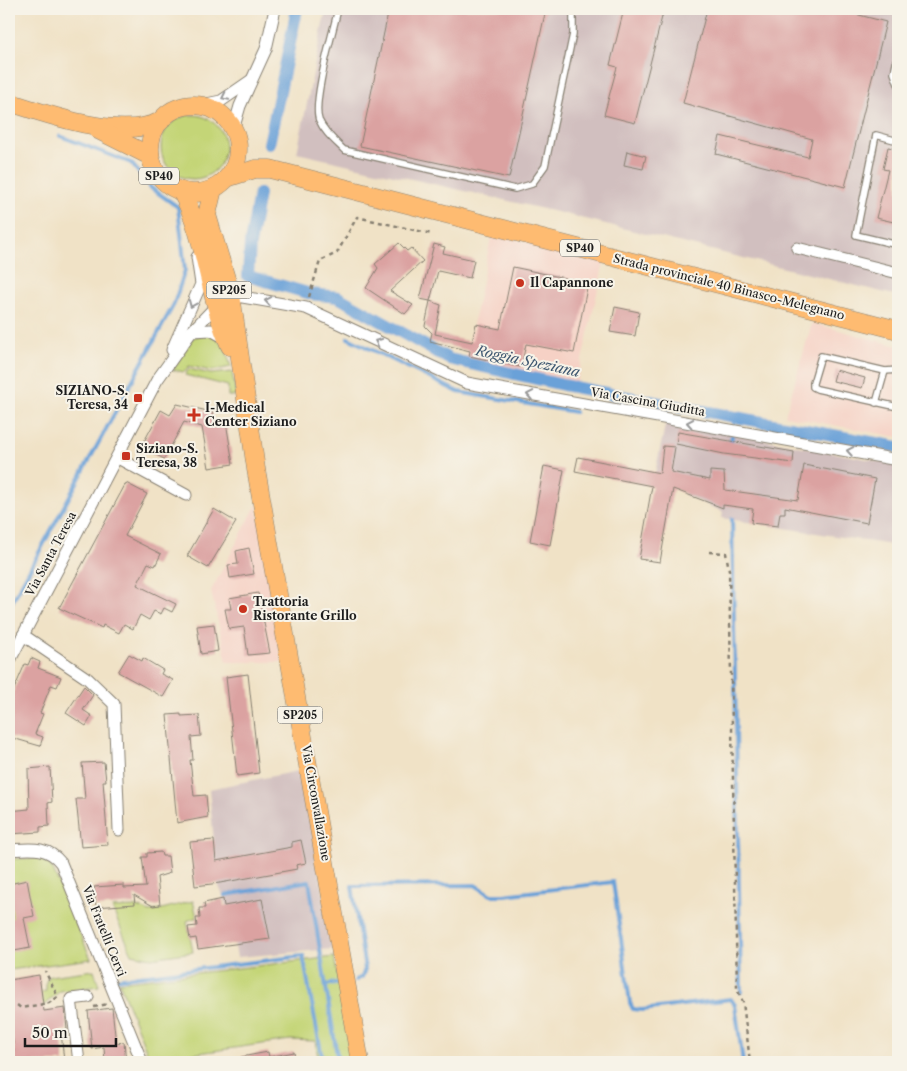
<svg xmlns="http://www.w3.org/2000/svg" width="907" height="1071" viewBox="0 0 907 1071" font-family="'Libre Caslon Text',serif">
  <rect width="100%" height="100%" fill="#f7f3e8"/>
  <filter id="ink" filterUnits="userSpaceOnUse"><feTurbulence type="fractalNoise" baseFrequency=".02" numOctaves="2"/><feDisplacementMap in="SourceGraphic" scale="10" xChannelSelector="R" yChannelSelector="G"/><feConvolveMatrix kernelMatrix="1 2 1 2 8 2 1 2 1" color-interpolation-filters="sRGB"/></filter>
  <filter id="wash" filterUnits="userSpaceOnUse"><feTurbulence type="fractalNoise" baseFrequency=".0096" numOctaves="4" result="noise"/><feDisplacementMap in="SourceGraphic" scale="20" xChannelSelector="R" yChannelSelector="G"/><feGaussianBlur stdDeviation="1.12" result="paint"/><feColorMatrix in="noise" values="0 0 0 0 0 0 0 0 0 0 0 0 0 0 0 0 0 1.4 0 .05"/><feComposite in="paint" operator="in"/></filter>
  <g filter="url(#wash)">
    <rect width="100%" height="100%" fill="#f0e2c6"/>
    <!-- built -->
    <g fill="#f6d1c5">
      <polygon points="492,233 604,262 577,382 466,358"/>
      <polygon points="812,323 898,346 898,437 785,416"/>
      <polygon points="257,504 282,662 227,662 211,591"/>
    </g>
    <!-- industrial -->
    <g fill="#d1bfbf">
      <polygon points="326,9 898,9 898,296 561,213 297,153"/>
      <polygon points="666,421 898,465 898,546 722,518 723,512 685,495 684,485 654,478"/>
      <polygon points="303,770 333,949 237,957 226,902 218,884 209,789"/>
    </g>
    <!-- green -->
    <g fill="#c4d577" stroke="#70784a">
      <circle cx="193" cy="147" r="32"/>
      <polygon points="215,335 226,350 231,367 211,371 189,366 184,372 173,370 192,339 196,336"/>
      <polygon points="189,369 211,374 232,372 236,396 228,396 228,386 185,375"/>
      <polygon points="39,858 50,865 53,870 91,959 9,970 9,859"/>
      <polygon points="193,901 197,917 187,921 193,952 151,958 132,954 112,908 137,907 150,912"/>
      <polygon points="334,957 352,1062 319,1062 315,1041 290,1040 150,1060 119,982"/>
      <polygon points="94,970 99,986 60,991 43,1006 9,1013 9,998 46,991 46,981 50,976"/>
    </g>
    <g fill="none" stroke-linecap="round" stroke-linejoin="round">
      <!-- stream -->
      <g stroke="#6aa1d8" stroke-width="4">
        <polyline points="348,338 458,392 575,412"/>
        <polyline points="734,423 735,416"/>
        <polyline points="731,441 732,436"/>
        <polyline points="732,519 741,992"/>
        <polyline points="9,602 11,604 174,304 185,270 178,207 151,188 131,163 60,136"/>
        <polyline points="225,895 309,881 338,1062"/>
        <polyline points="115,979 303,956 323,1062"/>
        <polyline points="356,980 362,977 365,969 352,886 475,885 491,895 504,895 613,882 630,1003 633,1009 642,1010 731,999 735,1005 743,1062"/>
        <polyline points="326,985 336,983"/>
      </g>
      <!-- canal -->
      <g stroke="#6aa1d8" stroke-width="12">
        <polyline points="269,144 297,9"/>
        <polyline points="259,194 250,244 248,276 311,294 338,297 449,359 563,385 898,447"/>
      </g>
    </g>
    <g id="blocks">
      <!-- building -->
      <g fill="#dba2a1">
        <polygon points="389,9 546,9 509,178 360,146"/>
        <polygon points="624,9 664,9 635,123 604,115 617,67 610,65"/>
        <polygon points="707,9 836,9 886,22 845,187 716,154 720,136 808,157 812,139 683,103"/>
        <polygon points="888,147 898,149 898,223 876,218 888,170 883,169"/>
        <polygon points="627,151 646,156 643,169 624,165"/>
        <polygon points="399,243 407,251 411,248 423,261 390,291 413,305 405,314 366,288 378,268 375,264"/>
        <polygon points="434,244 445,247 443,253 474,260 470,278 438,271 430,301 420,299"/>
        <polygon points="513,267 588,283 574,353 526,344 521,367 469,356 470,351 430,341 432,333 425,326 430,301 441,305 435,334 472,342 476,324 500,329"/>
        <polygon points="615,307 639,312 635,336 610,332"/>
        <polygon points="836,370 865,378 862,388 833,381"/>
        <polygon points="177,404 212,412 214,425 226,422 233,464 209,468 202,427 184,422 164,459 141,447 161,410 170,415"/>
        <polygon points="678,432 794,452 793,463 724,454 676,444"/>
        <polygon points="663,446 675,447 671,472 710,480 710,471 724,472 725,490 798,500 804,465 875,479 867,523 785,507 785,513 780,513 778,526 751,523 753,509 723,505 723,508 673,489 660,562 639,559 652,486 575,471 578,457 660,473"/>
        <polygon points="544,466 564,470 550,545 530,541"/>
        <polygon points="126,483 147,494 125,536 161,554 155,566 148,563 137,585 176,604 172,612 164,608 161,614 154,611 149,620 140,615 133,629 124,624 119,633 103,625 102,628 59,608"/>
        <polygon points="214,509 236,522 208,568 187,556"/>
        <polygon points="249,548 254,574 230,578 228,565 238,564 236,551"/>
        <polygon points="258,593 270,653 248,655 244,627 229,629 225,609 231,609 229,598"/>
        <polygon points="214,624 218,651 201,654 197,626"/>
        <polygon points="129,654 142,661 143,658 163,670 161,674 173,680 163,697 118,672"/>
        <polygon points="31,658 40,662 38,668 61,677 57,687 51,685 40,713 43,714 35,734 43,737 40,746 9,737 9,701 25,664 28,665"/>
        <polygon points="248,674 259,773 237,776 226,677"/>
        <polygon points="84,686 93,695 83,710 92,716 86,726 66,713"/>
        <polygon points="181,714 181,716 199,715 201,736 191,737 193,760 190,760 194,796 206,795 208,817 177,823 167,715"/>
        <polygon points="104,762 106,781 103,781 108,845 81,847 76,799 85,799 82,763"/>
        <polygon points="50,767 52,802 48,803 49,826 40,827 40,832 9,834 9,811 29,809 28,769"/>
        <polygon points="214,840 216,861 292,847 292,842 301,840 306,863 296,865 297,869 220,883 195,886 190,842"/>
        <polygon points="161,852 162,856 168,856 170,873 157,877 160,905 153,906 134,895 135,904 96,907 94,887 124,885 124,888 146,887 142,857 147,857 147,853"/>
        <polygon points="27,880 34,916 24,918 30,948 9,952 9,918 13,918 9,884"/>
        <polygon points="223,899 224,906 262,899 270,939 198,949 196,938 190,939 188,927 197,926 196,918 200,918 199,908 205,908 204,903"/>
        <polygon points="39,975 44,1011 65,1008 67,1030 61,1031 64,1062 15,1062 12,1033 9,1033 9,980"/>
        <polygon points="112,1008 116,1043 124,1042 126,1062 105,1062 104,1047 92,1049 88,1011"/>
        <polygon points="268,1052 269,1057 294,1052 296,1062 241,1062 241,1057"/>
      </g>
    </g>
  </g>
  <g filter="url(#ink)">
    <use href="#blocks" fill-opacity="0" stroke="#867f71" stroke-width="1"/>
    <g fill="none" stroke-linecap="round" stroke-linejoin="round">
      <!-- lane casing -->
      <g stroke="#867f71" stroke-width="8">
        <g id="lane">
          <path d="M338,9C333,32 312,102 319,120C324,132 335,141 344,150L515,189L532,184L545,166L573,34V9"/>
          <polyline points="898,54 894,73 898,84"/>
          <polyline points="898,141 876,135 856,235 898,245"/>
          <polyline points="898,370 885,371 821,356 813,383 813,387 817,389 898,407"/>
          <polyline points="876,403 885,371"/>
        </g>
      </g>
      <!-- street casing -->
      <g stroke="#867f71" stroke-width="13">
        <g id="street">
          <polyline points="196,106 221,101 250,81"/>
          <polyline points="233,130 240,106 266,49 275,9"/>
          <polyline points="797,248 898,273"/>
          <polyline points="231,295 306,308 467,383 898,460"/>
          <polyline points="192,331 211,330 227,339"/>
          <polyline points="172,350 201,284 197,257"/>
          <polyline points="118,458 186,495"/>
          <polyline points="23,635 88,679 114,704 119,830"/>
          <polyline points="9,662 157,380 192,331 216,306 217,302"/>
          <path d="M9,850C29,849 47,845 61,863L142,1062"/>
          <polyline points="79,1062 71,999 88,997"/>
        </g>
      </g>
      <!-- primary casing -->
      <g stroke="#867f71" stroke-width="19">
        <g id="primary">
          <path d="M9,102C49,115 121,141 161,121"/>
          <circle cx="194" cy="149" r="44"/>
          <polyline points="98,130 150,156"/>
          <polyline points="227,178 255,169 270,169 898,330"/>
          <polyline points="213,189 207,215 231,295 256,469 360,1062"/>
          <path d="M181,191C207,238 208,297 230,346"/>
        </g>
      </g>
      <!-- path -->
      <g stroke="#867f71" stroke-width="2.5" stroke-dasharray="4 4" stroke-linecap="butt">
        <polyline points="309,297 320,261 337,253 357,217 432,234"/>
        <polyline points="709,552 726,553 729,570 737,989 743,1002 750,1062"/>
        <polyline points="17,1005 21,1008 49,1003 58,997 45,971"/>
        <polyline points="94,1007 108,1004"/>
      </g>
      <!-- lane -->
      <use href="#lane" stroke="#fff" stroke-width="5.5"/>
      <!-- street -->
      <use href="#street" stroke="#fff" stroke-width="11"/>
      <!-- primary -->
      <use href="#primary" stroke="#febb71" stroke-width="18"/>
    </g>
    <!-- one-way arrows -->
    <defs><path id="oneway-chevron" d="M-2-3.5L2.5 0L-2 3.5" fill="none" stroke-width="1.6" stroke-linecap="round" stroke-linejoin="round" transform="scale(1.25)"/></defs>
    <g stroke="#999">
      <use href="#oneway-chevron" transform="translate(225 97) rotate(154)"/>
      <use href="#oneway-chevron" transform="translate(268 301) rotate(-170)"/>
      <use href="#oneway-chevron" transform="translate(192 304) rotate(113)"/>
      <use href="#oneway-chevron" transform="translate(378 342) rotate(-155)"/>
      <use href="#oneway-chevron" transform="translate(530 395) rotate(-170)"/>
      <use href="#oneway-chevron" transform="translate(690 423) rotate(-170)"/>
      <use href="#oneway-chevron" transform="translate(850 451) rotate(-170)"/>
    </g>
  </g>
  <!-- markers -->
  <g fill="#c8321e" stroke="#f7f3e8" stroke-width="2">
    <circle cx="520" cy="283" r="5"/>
    <rect x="133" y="393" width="10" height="10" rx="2.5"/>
    <path d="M191.5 407.5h5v5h5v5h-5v5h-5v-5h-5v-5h5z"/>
    <rect x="121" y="451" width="10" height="10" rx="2.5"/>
    <circle cx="243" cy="609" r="5"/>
  </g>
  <g text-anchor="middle" stroke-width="4" stroke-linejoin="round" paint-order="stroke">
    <!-- shield labels -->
    <g fill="#f7f3e8" stroke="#5e5c59" stroke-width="1">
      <rect x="139" y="167.5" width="40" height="17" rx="4"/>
      <rect x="560" y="239.5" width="40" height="17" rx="4"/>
      <rect x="206.5" y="281.5" width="45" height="17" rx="4"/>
      <rect x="277.5" y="706.5" width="45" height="17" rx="4"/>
    </g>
    <g font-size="11" font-weight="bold" fill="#1c1c1c">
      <text x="159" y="180">SP40</text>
      <text x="580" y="252">SP40</text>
      <text x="229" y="294">SP205</text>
      <text x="300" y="719">SP205</text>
    </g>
    <!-- poi labels -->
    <g font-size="12" font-weight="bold" fill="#1c1c1c" stroke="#f7f3e8" text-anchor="start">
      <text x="530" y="287">Il Capannone</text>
      <text x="128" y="395" text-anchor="end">SIZIANO-S.<tspan x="128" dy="14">Teresa, 34</tspan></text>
      <text x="205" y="412">I-Medical<tspan x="205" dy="14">Center Siziano</tspan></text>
      <text x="136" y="453">Siziano-S.<tspan x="136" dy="14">Teresa, 38</tspan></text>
      <text x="253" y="606">Trattoria<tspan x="253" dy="14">Ristorante Grillo</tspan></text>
    </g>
    <!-- street labels -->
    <g font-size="12" fill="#1c1c1c" stroke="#f7f3e8">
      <text transform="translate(729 287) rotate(14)" y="4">Strada provinciale 40 Binasco-Melegnano</text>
      <text transform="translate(648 402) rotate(10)" y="4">Via Cascina Giuditta</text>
      <text transform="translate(51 554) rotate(-62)" y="4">Via Santa Teresa</text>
      <text transform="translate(316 803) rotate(80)" y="4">Via Circonvallazione</text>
      <text transform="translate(104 931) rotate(68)" y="4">Via Fratelli Cervi</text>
    </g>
    <!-- water labels -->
    <g font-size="14" font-style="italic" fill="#3f5871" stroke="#f7f3e8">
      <text transform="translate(528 361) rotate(12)" y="5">Roggia Speziana</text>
    </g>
  </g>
  <!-- margin -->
  <rect width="907" height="1071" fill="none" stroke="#f7f3e8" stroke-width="30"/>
  <!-- scale -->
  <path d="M25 1038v8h91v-8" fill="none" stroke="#1c1c1c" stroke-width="2.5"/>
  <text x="32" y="1038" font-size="15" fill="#1c1c1c" stroke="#f7f3e8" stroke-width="4" paint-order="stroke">50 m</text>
</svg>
